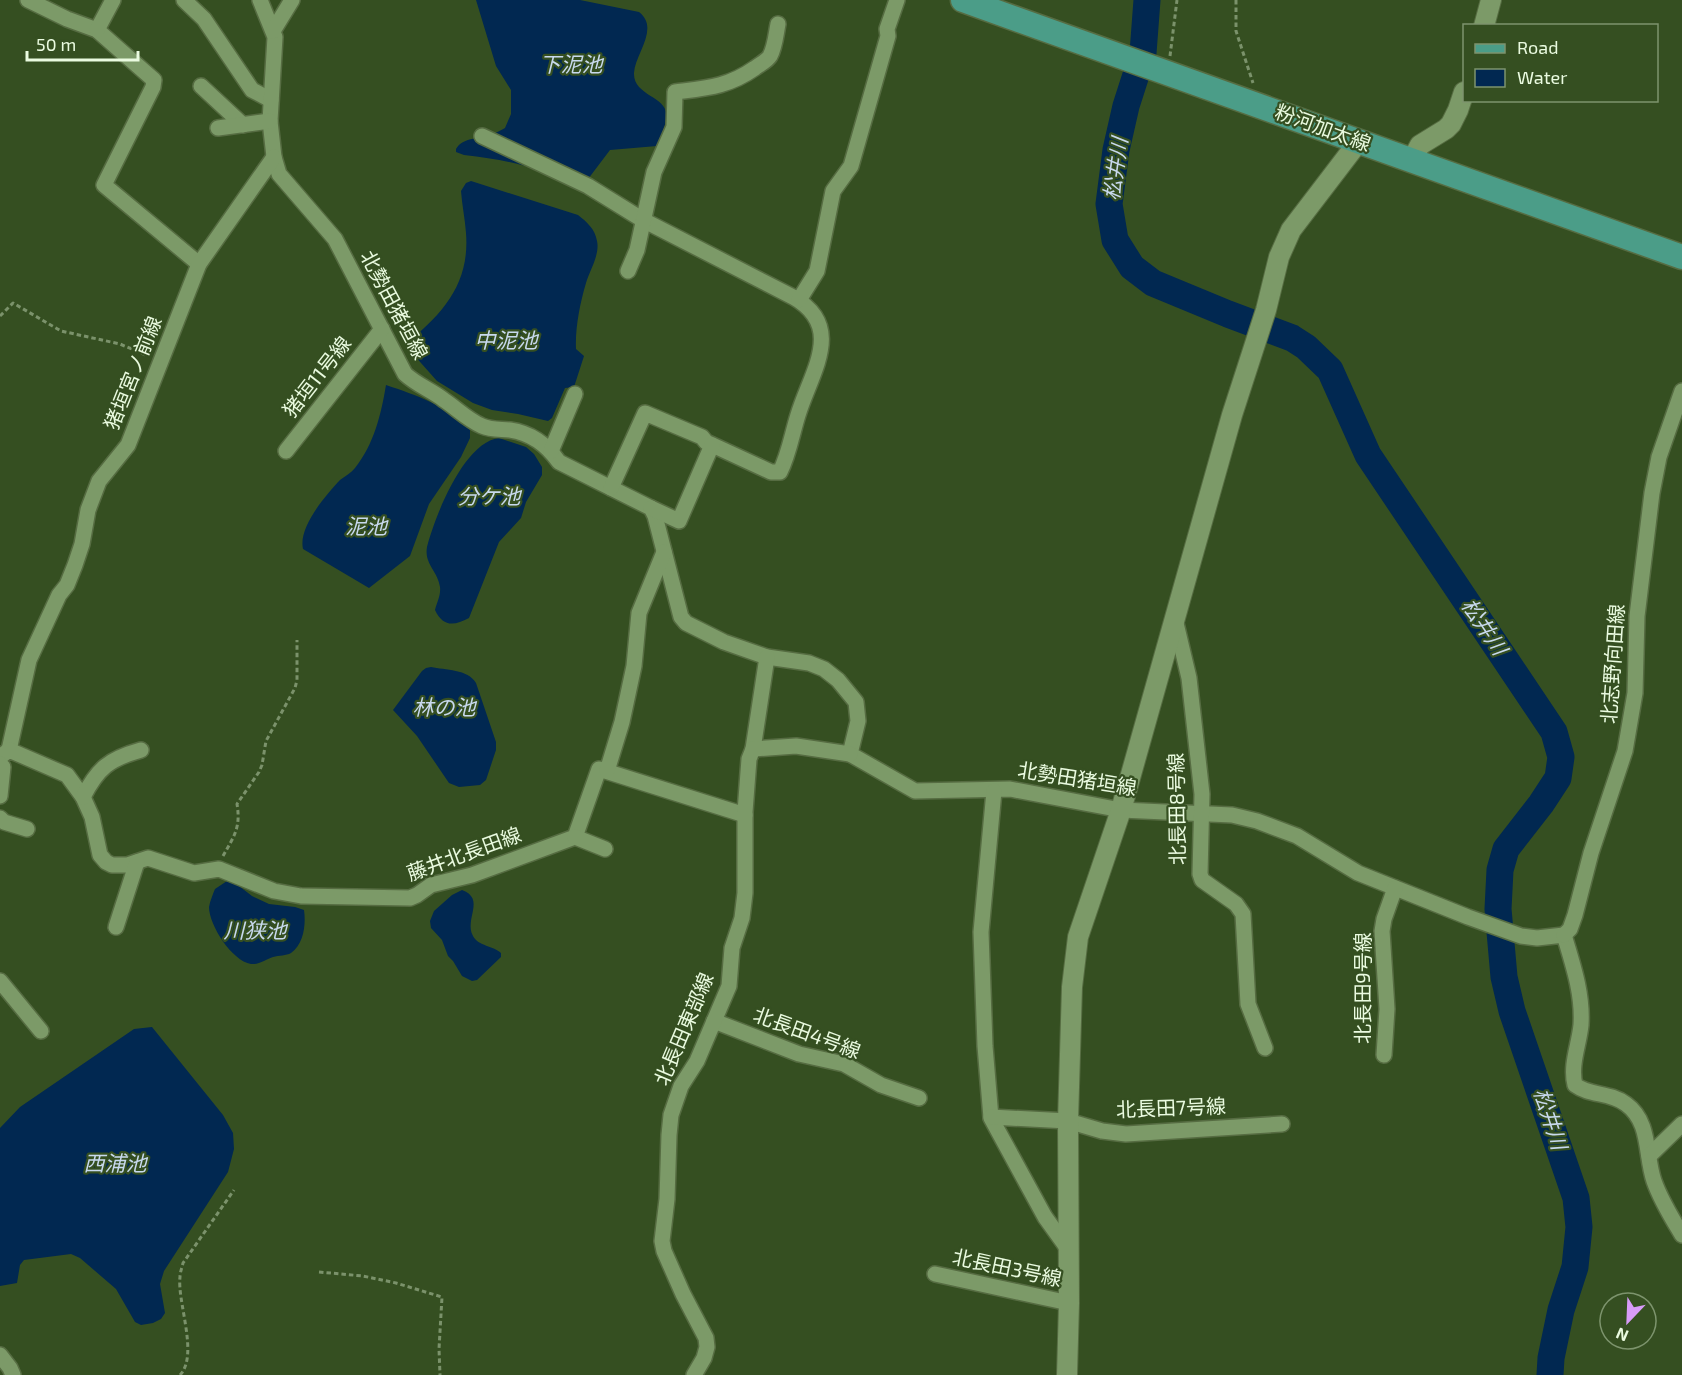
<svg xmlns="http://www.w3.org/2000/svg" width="1682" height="1375" viewBox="0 0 1682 1375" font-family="'Exo 2','Noto Sans JP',sans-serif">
  <rect width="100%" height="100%" fill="#354f21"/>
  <!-- water -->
  <g fill="#012851">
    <path d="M476,0H580L639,12C660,28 635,54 634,73C633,97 671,96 666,119C665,128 660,138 657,146L610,150L582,187C539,168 510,160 464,155L456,152V149C463,137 480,139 491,135C496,133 501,130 505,128L511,114V90L496,66Z"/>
    <path d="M471,181L578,215C587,222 595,229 597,241C600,254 590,270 586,283C580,303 575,328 576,349L584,356L574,387L565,388L552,418L548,421L518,414L492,410L473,403L437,381L405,345C442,314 470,285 466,233C465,219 462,205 461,191L466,183Z"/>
    <path d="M386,385C416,395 448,406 470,430V438L461,457L429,504L410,556L369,588L303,549C298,527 326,495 340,480C345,476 351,473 355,468C374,444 381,415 386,385Z"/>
    <path d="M499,438L526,447L534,454L542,467V475L526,502L521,518L499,542L469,618C454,626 443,627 435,610C437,602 441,595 440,587C438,571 424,564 427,547C435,516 464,442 499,438Z"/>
    <path d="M431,667C445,670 468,669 476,683L496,742V750L486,780L480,785L459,787L449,783L417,736L393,710L422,671L426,668Z"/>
    <path d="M227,881L235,883L252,896L269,904L295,907L304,910C306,924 304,944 291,953C286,956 279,955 273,957C267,959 258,965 251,964C232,961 209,925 209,907C210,901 213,894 215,889Z"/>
    <path d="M462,890C486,899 464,919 473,936C478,946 494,946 501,953V957L477,980L472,981L462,976L453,961L448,956L442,940L431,928L430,921L434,911L452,895Z"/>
    <polygon points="152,1027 223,1115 233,1133 234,1149 228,1172 164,1271 160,1284 165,1313 161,1319 153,1323 141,1325 135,1322 116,1289 80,1258 71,1254 24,1260 20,1265 17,1283 0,1286 0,1128 20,1107 134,1029"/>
  </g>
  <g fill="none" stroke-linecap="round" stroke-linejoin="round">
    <!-- river -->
    <polyline stroke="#012851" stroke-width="27" points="1147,0 1143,53 1126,106 1116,150 1109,204 1115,240 1132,267 1153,283 1228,314 1292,338 1306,347 1330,370 1368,455 1554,732 1561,757 1558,778 1541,804 1506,849 1500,870 1498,909 1504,977 1512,1011 1576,1198 1579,1227 1575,1267 1561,1310 1551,1358 1550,1375"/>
    <!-- minor casing -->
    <g stroke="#566c42" stroke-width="18">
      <g id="minor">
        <polyline points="28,0 67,19 97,30 154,80 153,87 104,185 199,264"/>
        <polyline points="184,0 204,19 252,90 271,100"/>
        <path d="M260,0L275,37L270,121L274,157L279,174L335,239L405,374C417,385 431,390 444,400C456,408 468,420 482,426C491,430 500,429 510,430C531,433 547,445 559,462L651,508L655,516L681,617L686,623L724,642L767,657L809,663L824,669L838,680L856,702L858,721L850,754L915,791L1010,789L1121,810L1232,815L1257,821L1297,836L1358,873L1468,917L1521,936L1537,938L1564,935C1573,965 1583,994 1581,1025C1579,1045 1570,1065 1575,1085C1590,1096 1610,1092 1626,1104C1651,1122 1645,1155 1654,1181C1661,1201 1672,1218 1682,1235"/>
        <polyline points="97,30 113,0"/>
        <polyline points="273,31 292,0"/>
        <polyline points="201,86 243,125"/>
        <polyline points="218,128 270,121"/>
        <path d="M482,136L588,186L643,220L793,297C846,327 811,372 798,415C792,434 789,454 780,472H771L706,442L702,437L645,413L611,488"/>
        <path d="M628,271L637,250L654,172L674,127L675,92C707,88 728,87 755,68C760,64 767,61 770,56C775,47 776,34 778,24"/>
        <polyline points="799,300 817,271 833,191 851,166 888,36 887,29 897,0"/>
        <polyline points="286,451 382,329"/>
        <polyline points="551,451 575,394"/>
        <polyline points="651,508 679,521 712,445"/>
        <polyline points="1175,619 1189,678 1202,794 1200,874 1202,880 1236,904 1243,914 1248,1004 1265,1048"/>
        <polyline points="753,749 767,657"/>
        <polyline points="9,750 29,660 59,595 67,585 75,565 82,544 88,510 99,481 128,445 199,264 274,157"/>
        <polyline points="0,757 9,750 67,775 83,797 92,817 100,855 106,862 112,865 127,865 148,858 194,873 219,869 274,891 301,896 410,898 417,895 431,885 472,875 575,837 599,769 745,815"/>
        <polyline points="0,764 3,767 0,796"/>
        <polyline points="607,771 622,722 634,666 639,613 664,552"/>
        <polyline points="994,791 981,932 985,1046 991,1118 1045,1217 1068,1249"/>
        <path d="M83,797C98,768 109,759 141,750"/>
        <polyline points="0,818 4,822 27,829"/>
        <polyline points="575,837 605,849"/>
        <polyline points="116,927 137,862"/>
        <polyline points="1564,935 1570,929 1575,915 1591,853 1625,751 1635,693 1637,616 1652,493 1659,457 1682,391"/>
        <polyline points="0,981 41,1031"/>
        <polyline points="714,1021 799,1054 844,1064 881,1085 919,1098"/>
        <polyline points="1384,1055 1387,1009 1382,931 1384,919 1395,888"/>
        <polyline points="991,1117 1068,1121 1102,1131 1126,1134 1282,1124"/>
        <polyline points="1649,1156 1682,1124"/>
        <polyline points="935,1274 1069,1303"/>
        <polyline points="0,1355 10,1368 13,1375"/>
        <polyline points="694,1375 704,1358 707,1347 706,1338 683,1294 664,1251 662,1241 667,1199 669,1135 671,1115 681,1086 697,1061 729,986 732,948 742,918 745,893 745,812 749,759 753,749 796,746 850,754"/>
      </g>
    </g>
    <!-- tertiary casing -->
    <g stroke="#566c42" stroke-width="22">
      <g id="tertiary">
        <polyline points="1484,26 1491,0"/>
        <polyline points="1412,160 1420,145 1446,129 1451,124 1458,110 1464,92"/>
        <polyline points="1067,1375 1069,1303 1068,1121 1072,987 1078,937 1121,810 1232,415 1266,310 1279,257 1291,230 1359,141"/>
      </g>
    </g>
    <!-- primary casing -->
    <g stroke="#566c42" stroke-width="27">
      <polyline id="primary" points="963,0 1682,257"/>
    </g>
    <!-- path -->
    <g stroke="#7b926b" stroke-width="3" stroke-dasharray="4.5 3" stroke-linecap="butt">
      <polyline points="1236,0 1236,31 1253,83"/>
      <polyline points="1170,56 1177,0"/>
      <polyline points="0,316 13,303 61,331 120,344 148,356"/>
      <path d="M223,856C234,836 241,828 237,804L259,772L262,765L266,741L295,688L297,680V640"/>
      <polyline points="319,1272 363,1276 396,1283 442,1297 439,1349 440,1375"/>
      <path d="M180,1375C199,1355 177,1302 180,1277C180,1272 182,1268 183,1263L234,1190"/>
    </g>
    <!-- minor -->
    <use href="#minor" stroke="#7c9a68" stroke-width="15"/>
    <!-- tertiary -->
    <use href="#tertiary" stroke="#7c9a68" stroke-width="20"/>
    <!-- primary -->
    <use href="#primary" stroke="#4b9d88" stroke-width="24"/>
  </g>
  <g text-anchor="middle" stroke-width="4.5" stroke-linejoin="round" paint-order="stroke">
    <!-- street labels -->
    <g font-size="20" fill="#eafbe0" stroke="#354f21">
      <text transform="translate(1323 128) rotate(20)" y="7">粉河加太線</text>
      <text transform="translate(394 305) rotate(62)" y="7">北勢田猪垣線</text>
      <text transform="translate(133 373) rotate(-68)" y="7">猪垣宮ノ前線</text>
      <text transform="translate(317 377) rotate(-52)" y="7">猪垣11号線</text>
      <text transform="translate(1613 664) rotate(-86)" y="7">北志野向田線</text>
      <text transform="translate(1077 779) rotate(9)" y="7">北勢田猪垣線</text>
      <text transform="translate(1177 809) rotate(-91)" y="7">北長田8号線</text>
      <text transform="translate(464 854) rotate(-20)" y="7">藤井北長田線</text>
      <text transform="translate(1363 988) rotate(-90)" y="7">北長田9号線</text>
      <text transform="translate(684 1029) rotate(-67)" y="7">北長田東部線</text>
      <text transform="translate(807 1033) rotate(20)" y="7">北長田4号線</text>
      <text transform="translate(1171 1108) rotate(-2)" y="7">北長田7号線</text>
      <text transform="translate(1007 1268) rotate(12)" y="7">北長田3号線</text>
    </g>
    <!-- water labels -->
    <g font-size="21" font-style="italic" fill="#c8d9ee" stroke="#354f21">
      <text x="571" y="72">下泥池</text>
      <text transform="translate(1116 169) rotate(-82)" y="7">松井川</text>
      <text x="506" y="348">中泥池</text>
      <text x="489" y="504">分ケ池</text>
      <text x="366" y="534">泥池</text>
      <text transform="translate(1484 627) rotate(56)" y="7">松井川</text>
      <text x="444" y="715">林の池</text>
      <text x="255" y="938">川狭池</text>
      <text transform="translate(1550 1119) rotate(72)" y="7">松井川</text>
      <text x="115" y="1171">西浦池</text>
    </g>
  </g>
  <!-- legend -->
  <rect x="1463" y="24" width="195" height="78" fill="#354f21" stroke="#7d946d" stroke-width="1.5"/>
  <rect x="1475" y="44" width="30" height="9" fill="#4b9d88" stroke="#7d946d" stroke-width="1.5"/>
  <text x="1517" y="54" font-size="18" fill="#eafbe0">Road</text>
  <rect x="1475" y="69" width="30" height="18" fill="#012851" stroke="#7d946d" stroke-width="1.5"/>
  <text x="1517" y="84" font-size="18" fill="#eafbe0">Water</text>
  <!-- north arrow -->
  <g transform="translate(1628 1321) rotate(203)"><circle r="28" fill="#354f21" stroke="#7d946d" stroke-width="1.5"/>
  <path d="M0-4.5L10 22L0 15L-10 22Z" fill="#d89bf8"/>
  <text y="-9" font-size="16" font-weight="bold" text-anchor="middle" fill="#eafbe0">N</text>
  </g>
  <!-- scale -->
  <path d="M27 51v9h111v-9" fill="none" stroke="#eafbe0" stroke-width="3"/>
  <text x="36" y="51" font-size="18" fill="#eafbe0" stroke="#354f21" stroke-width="4.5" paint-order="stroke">50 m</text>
</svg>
